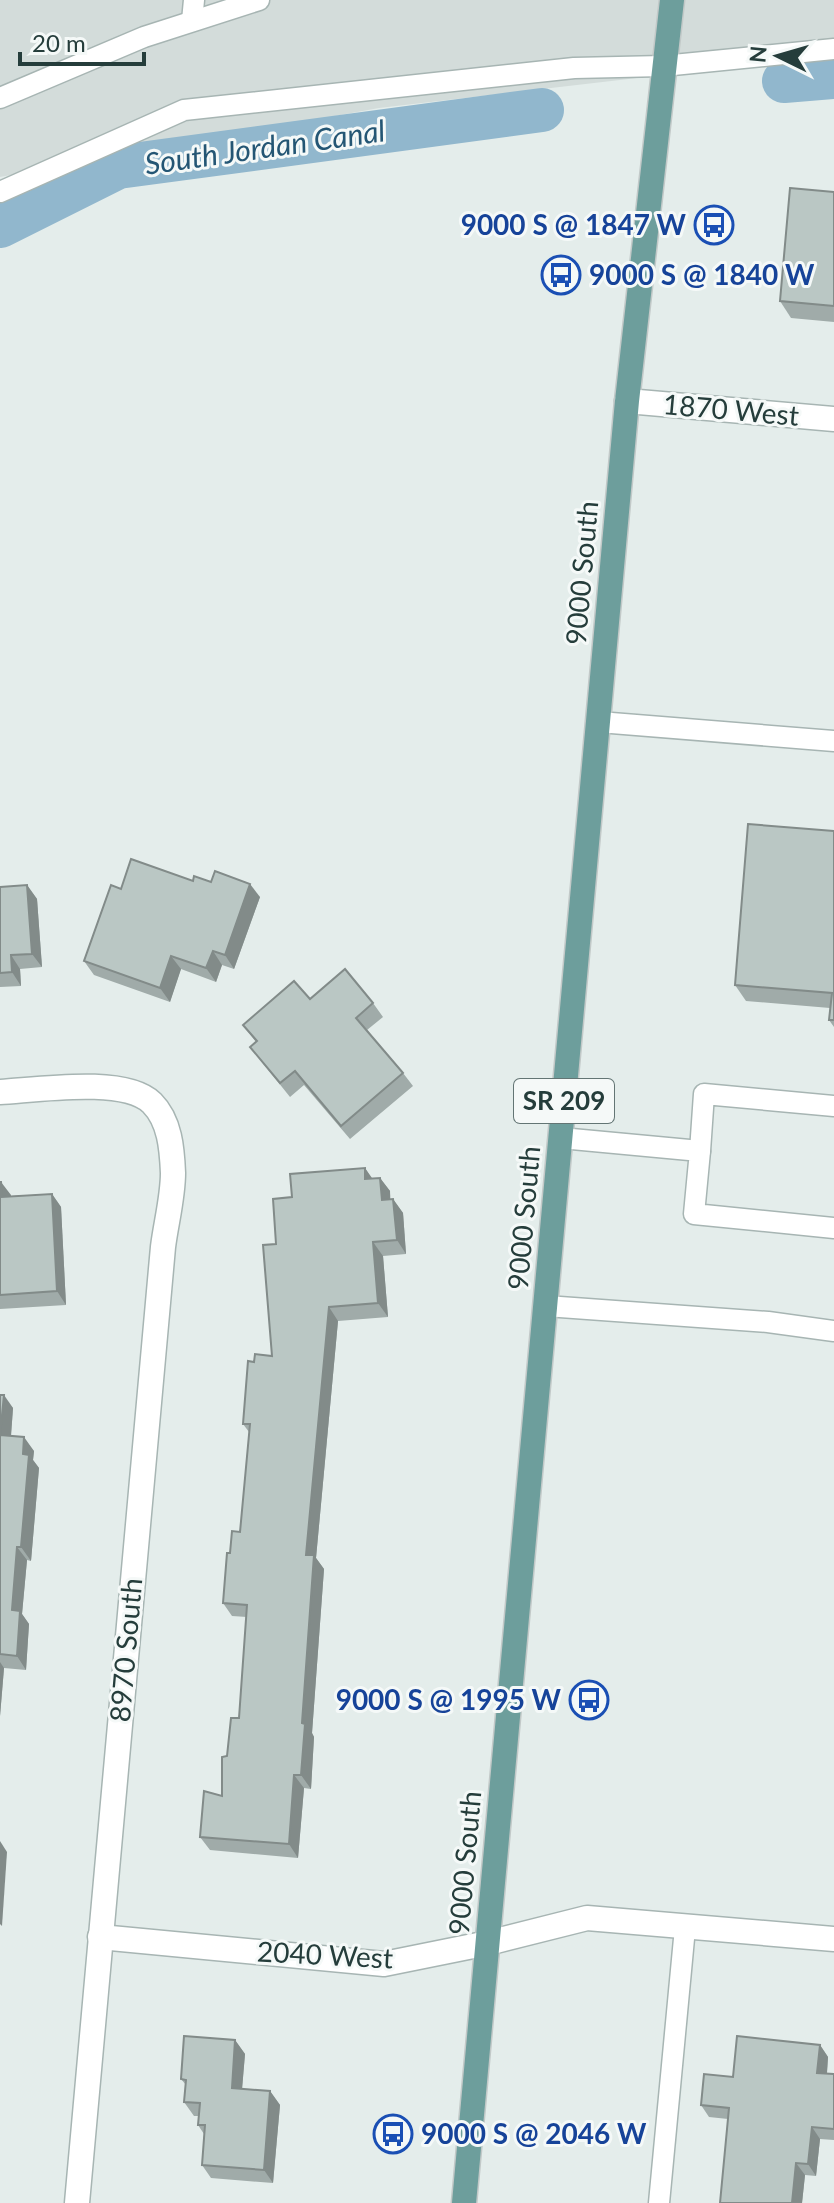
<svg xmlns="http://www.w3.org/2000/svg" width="834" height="2203" viewBox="0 0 834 2203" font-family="Lato,sans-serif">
  <rect width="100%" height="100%" fill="#e4edeb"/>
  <!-- built -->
  <polygon fill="#d3dcda" points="0,0 834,0 834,53 793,60 379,108 0,177"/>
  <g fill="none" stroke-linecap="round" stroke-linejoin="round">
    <!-- canal -->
    <g stroke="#91b7cd" stroke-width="44">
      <polyline points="784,81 834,77"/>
      <polyline points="0,226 118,167 542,110"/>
    </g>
    <!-- service casing -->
    <g stroke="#a7b5b3" stroke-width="23">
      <g id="service">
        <polyline points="192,21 194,0"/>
        <polyline points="0,98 144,37 259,0"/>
        <polyline points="0,192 184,110 574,68 663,66 834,49"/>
        <polyline points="599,722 834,741"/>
        <polyline points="561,1138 700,1151 694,1214 834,1228"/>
        <polyline points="700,1151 704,1094 834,1106"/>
        <polyline points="546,1306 768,1322 834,1331"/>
        <polyline points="659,2203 685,1928"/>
      </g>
    </g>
    <!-- minor casing -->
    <g stroke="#a7b5b3" stroke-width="27">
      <g id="minor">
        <polyline points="627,401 834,419"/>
        <path d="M0,1092C36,1090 125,1076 152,1103C170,1121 172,1149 173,1173C173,1197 166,1223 163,1247L77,2203"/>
        <polyline points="100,1937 384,1964 488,1943 587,1918 834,1939"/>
      </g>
    </g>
    <!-- primary casing -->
    <g stroke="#c2c9c8" stroke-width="27">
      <polyline id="primary" points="464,2203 627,401 672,0"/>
    </g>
    <!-- service -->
    <use href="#service" stroke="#fff" stroke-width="20"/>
    <!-- minor -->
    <use href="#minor" stroke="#fff" stroke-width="24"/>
    <!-- primary -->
    <use href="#primary" stroke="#6d9e9c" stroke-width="24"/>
  </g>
  <!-- wall -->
  <g fill="#a0aba9">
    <polygon points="834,192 834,322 791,318 780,301"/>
    <polygon points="834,831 834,1027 829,1020 830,1008 746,1001 735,985"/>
    <polygon points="193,881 260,897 234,969 222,965 216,982 181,969 170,1002 94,975 84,961"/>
    <polygon points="27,885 37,899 42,967 20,969 21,986 0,987 0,887"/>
    <polygon points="310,999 373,1003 383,1017 367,1030 403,1073 413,1086 350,1139 304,1085 290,1097 250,1047 256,1042 243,1025"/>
    <polygon points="365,1168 372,1179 380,1178 390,1191 390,1199 393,1199 403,1213 406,1254 383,1256 388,1317 338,1321 316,1558 324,1569 312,1733 314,1737 311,1789 304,1788 298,1858 210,1850 200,1837 222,1796 227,1756 239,1718 247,1617 232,1616 223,1603 230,1553 240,1532 249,1432 243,1424 254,1362 272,1356 276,1244 292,1197"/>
    <polygon points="0,1182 11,1196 52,1194 61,1207 66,1305 0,1309"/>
    <polygon points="0,1395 13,1408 11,1436 34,1451 33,1460 39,1468 31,1561 27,1560 22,1614 29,1624 26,1670 4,1668 0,1716"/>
    <polygon points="235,2040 245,2054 242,2089 270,2091 280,2105 273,2183 211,2178 202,2165 204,2134 198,2125 199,2116 194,2116 184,2102 186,2085 181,2079"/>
    <polygon points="820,2045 828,2057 827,2074 834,2074 834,2140 820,2139 816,2176 805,2175 802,2203 720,2203 728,2119 709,2117 701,2105"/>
  </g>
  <!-- shaded-wall -->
  <g fill="#828b89">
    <polygon points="250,884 260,897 234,969 225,955"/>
    <polygon points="27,885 37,899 42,967 32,954"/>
    <polygon points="213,951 222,965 216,982 206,968"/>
    <polygon points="11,955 20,969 21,986 12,972"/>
    <polygon points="171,956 181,969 170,1002 160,988"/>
    <polygon points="365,1168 374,1181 365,1179"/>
    <polygon points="380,1178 390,1191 391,1213 382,1200"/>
    <polygon points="1,1182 11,1195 11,1210 2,1197"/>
    <polygon points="52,1194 61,1207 66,1305 57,1291"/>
    <polygon points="393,1199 403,1213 406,1254 397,1240"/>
    <polygon points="373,1242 383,1256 388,1317 378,1303"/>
    <polygon points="329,1307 338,1321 316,1558 324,1569 312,1733 314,1737 311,1789 301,1775 306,1555"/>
    <polygon points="4,1395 13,1408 10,1448 0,1435"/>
    <polygon points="24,1437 34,1451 33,1460 39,1468 31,1561 21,1547 23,1454"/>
    <polygon points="17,1547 27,1560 22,1614 29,1624 26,1670 17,1656 12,1610"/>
    <polygon points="0,1662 4,1668 0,1716"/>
    <polygon points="294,1775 304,1788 298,1858 289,1844"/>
    <polygon points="0,1841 7,1852 2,1926 0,1924"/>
    <polygon points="235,2040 245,2054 241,2101 232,2088"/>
    <polygon points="820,2045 828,2057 826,2085 817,2073"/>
    <polygon points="270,2091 280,2105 273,2183 264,2170"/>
    <polygon points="812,2127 820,2139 816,2176 808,2164"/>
    <polygon points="796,2163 805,2175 802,2203 792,2203"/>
  </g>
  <!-- building -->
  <g fill="#bac7c4" stroke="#828b89" stroke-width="2">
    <polygon points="790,188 834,192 834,306 780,301"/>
    <polygon points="748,824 834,831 834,1020 829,1020 832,993 735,985"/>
    <polygon points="131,859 193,881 194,876 211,882 215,871 250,884 225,955 213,951 206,968 171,956 160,988 84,961 111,885 121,889"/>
    <polygon points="27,885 32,954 11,955 12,972 0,973 0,887"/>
    <polygon points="345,969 373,1003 356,1018 403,1073 341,1126 295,1071 280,1083 250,1047 257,1041 243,1025 294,981 310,999"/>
    <polygon points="365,1168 365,1179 380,1178 382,1200 393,1199 397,1240 373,1242 378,1303 329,1307 306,1555 314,1555 302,1723 305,1724 301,1775 294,1775 289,1844 200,1837 204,1791 222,1796 222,1757 227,1756 231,1718 239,1718 247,1605 223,1603 227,1553 230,1553 232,1531 240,1532 250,1424 243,1424 248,1361 254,1362 255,1354 272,1356 263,1245 276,1244 273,1199 292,1197 290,1174"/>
    <polygon points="0,1182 1,1182 2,1197 52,1194 57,1291 0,1295"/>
    <polygon points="0,1395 4,1395 0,1435 24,1437 23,1454 29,1455 21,1547 17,1547 12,1610 20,1611 17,1656 0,1654"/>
    <polygon points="184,2036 235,2040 232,2088 270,2091 264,2170 202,2165 205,2125 198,2125 200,2103 184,2102 186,2080 181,2079"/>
    <polygon points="737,2036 820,2045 817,2073 834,2074 834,2129 812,2127 808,2164 796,2163 792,2203 720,2203 729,2108 701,2105 704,2074 733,2077"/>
  </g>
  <!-- icons -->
  <defs>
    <g id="bus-ring" transform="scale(2)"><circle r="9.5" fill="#f5f9f8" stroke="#1a4fb4" stroke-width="1.5"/><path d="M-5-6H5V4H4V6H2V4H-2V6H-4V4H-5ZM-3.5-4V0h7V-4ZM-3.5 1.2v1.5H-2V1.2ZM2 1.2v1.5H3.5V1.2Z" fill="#1a4fb4"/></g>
  </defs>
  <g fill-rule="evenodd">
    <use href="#bus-ring" x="714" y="225"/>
    <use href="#bus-ring" x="561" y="275"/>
    <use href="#bus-ring" x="589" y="1700"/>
    <use href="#bus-ring" x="393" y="2134"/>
  </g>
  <g text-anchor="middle" stroke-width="6" stroke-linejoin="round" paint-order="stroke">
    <!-- shield labels -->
    <rect fill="#f5f9f8" stroke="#637574" stroke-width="2" x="514" y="1079" width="100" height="44" rx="6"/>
    <g font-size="26" font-weight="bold" fill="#253d3b">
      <text x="564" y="1110">SR 209</text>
    </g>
    <!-- transit labels -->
    <g font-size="28" font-weight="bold" fill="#164399" stroke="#f5f9f8" text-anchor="end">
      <text x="686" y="235">9000 S @ 1847 W</text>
      <text x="589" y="285" text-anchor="start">9000 S @ 1840 W</text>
      <text x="561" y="1710">9000 S @ 1995 W</text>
      <text x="421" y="2144" text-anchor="start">9000 S @ 2046 W</text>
    </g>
    <!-- street labels -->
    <g font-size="28" fill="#253d3b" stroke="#f5f9f8">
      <text transform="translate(731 410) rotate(5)" y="10">1870 West</text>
      <text transform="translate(582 573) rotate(-85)" y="10">9000 South</text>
      <text transform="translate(524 1218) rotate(-85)" y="10">9000 South</text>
      <text transform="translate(126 1650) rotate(-85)" y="10">8970 South</text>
      <text transform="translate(465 1863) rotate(-85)" y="10">9000 South</text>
      <text transform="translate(325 1955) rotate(3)" y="10">2040 West</text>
    </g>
    <!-- water labels -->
    <g font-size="30" font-style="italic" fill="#245674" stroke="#f5f9f8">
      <text transform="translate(265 148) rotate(-8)" y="10">South Jordan Canal</text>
    </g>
  </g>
  <!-- north arrow -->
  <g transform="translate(778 56) rotate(275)" stroke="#f5f9f8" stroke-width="6" paint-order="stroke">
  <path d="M0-6L14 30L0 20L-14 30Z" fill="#253d3b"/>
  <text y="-12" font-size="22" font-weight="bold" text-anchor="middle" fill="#253d3b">N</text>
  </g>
  <!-- scale -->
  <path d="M20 52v12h124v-12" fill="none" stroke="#253d3b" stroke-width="4"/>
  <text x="32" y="52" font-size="24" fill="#253d3b" stroke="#f5f9f8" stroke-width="6" paint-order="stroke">20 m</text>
</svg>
